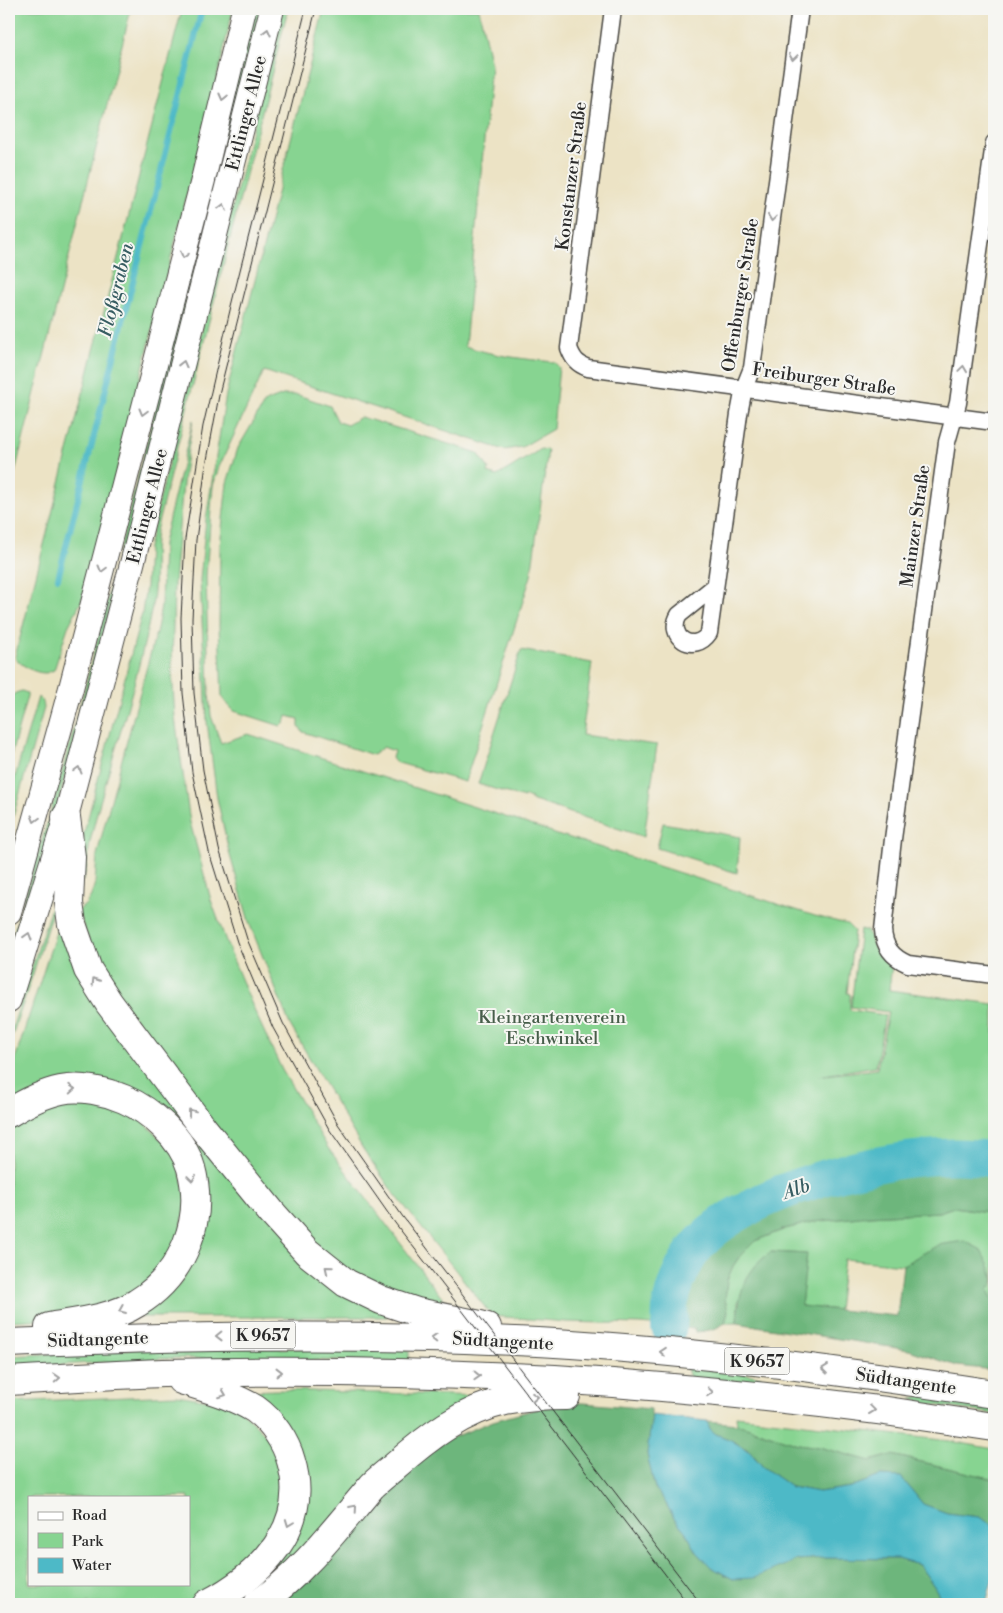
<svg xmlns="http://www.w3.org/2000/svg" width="1003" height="1613" viewBox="0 0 1003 1613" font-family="'Libre Bodoni',serif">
  <rect width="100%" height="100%" fill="#f6f6f2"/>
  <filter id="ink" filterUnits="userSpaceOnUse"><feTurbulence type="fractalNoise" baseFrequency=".02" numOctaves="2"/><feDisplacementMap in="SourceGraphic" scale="10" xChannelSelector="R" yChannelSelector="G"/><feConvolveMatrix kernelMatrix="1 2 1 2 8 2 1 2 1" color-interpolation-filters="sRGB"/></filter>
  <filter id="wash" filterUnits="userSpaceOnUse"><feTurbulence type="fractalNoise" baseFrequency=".0096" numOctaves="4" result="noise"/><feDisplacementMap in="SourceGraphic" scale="20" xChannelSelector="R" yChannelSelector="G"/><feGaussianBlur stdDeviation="1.12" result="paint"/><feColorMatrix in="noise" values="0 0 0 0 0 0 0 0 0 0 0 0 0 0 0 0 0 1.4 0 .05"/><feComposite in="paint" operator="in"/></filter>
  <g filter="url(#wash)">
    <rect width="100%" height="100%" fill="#ece3c5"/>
    <!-- green -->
    <g fill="#87d491" stroke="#59805e" fill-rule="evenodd">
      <polygon points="9,9 131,9 9,496"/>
      <path d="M182,9H233L223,53L89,580L81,602L68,627L54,670C51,671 48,673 45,673C34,673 20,665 15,657Z"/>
      <polygon points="254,9 262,9 159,419 56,811 9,966 9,949 56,794 82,699 190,271"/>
      <path d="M282,9H288L156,531C152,556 157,582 152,607C139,676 116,745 97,813L90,842L86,869L83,881L80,848L142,613L146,586L148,547Z"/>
      <path d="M324,9H479L491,65L465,346C494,356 524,359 554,362L559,367L553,429L522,447L504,450L264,371L219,467L213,486L211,509L206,576L209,693L211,716L221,743L248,734L552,832V833L563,837L564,836L815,916L847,924L854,931L847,993L850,994V1010L885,1015L876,1066L818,1076L877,1069L888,1012L851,1007L860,929L867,931L876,951L892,965L889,990L994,1004V1160L981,1157L917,1158L883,1163L842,1173L671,1302L669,1327L640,1324L566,1322L492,1316L390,1188L363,1149L290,1025L250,925L229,852L217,798L207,722L200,580L206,519L226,394Z"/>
      <polygon points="283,395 298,395 330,406 338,422 347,425 361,417 478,453 489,469 488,473 497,476 541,449 548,450 531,576 465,782 395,762 392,758 394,751 383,747 373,755 303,732 299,727 299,719 287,716 285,723 281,726 234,711 222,698 219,626 220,546 227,483 238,448 265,402"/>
      <polygon points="193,420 184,473 174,583 172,670 175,718 190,822 211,900 230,952 255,1012 282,1070 328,1148 452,1311 363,1281 329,1258 248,1170 100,972 78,911 86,904 91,896 95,883 97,855 106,819 157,629 161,606 163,543"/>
      <polygon points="521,650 592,663 582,735 657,745 644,837 531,800 531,798 525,796 524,798 478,784"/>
      <path d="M22,691L27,693V696L9,763V702C11,695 14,693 22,691Z"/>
      <polygon points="38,697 43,702 44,708 9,831 9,798"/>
      <polygon points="663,823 740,837 737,873 657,848"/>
      <polygon points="54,898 56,898 58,902 52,912 33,974 9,1045 9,1038"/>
      <polygon points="63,923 208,1149 387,1315 387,1317 141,1317 141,1315 158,1303 179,1285 191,1266 200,1244 205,1218 156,1104 9,1100 9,1078 58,926"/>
      <polygon points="75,1097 132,1110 175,1154 187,1199 176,1252 132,1297 50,1319 9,1321 9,1141 10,1136 9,1124 21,1115"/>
      <polygon points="954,1207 994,1213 994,1302 992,1300 988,1290 916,1258 903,1265 844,1259 838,1310 801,1306 806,1254 771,1252 738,1302 737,1323 725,1323 728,1311 725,1300 727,1280 733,1266 740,1256 755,1241 785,1229 813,1222 869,1216 939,1212"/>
      <polygon points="174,1347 409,1350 409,1362 175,1358 9,1368 9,1356"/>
      <polygon points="687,1367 737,1372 799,1385 690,1379"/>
      <polygon points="278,1390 482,1396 245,1604 228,1604 304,1512 247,1391"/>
      <path d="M176,1395L215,1401L240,1409L273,1442L287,1492L271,1539L223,1584L187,1604H9V1402ZM29,1497H189V1584H29Z"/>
      <polygon points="923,1396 994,1406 994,1414 934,1405 911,1398"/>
      <polygon points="736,1416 950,1441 994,1449 994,1479 892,1455 870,1461 819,1447 798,1444 737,1424"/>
    </g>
    <!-- forest -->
    <g fill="#6db67b" stroke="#4c7053">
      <path d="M951,1157H981L994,1160V1213L954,1207L939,1212L869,1216L813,1222L785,1229L755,1241L740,1256L733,1266L727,1280L725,1300L728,1311L725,1323C715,1330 707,1331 695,1332V1329L669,1327C670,1318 669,1309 671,1300C676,1279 688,1253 705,1237C761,1184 875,1160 951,1157Z"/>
      <path d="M964,1241L980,1249L989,1266L994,1280L988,1290L992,1300L994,1302V1370L957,1366L909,1350L737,1323C739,1291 744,1272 771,1252L807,1254L801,1306L897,1316L903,1265L938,1245Z"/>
      <polygon points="558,1403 584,1403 651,1409 651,1414 652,1415 647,1454 655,1488 664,1500 674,1518 685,1531 697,1552 711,1567 733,1579 797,1560 823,1558 898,1559 919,1565 934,1586 944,1604 275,1604 318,1569 376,1502 413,1467 444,1441 493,1421"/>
      <polygon points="707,1421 737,1424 798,1444 819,1447 870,1461 892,1455 994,1479 994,1526 979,1517 947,1513 923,1504 901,1477 880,1476 851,1487 819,1492 791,1487 763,1467 750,1451 731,1440 716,1434 710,1429"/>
    </g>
    <!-- water -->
    <polygon fill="#4db9c7" stroke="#3c7279" points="652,1415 707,1421 710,1429 716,1434 731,1440 750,1452 763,1467 791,1487 819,1492 851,1487 880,1476 901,1477 923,1504 947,1513 979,1517 994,1526 994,1577 992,1581 986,1603 944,1604 934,1586 919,1565 898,1559 823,1558 797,1560 754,1578 733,1579 711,1567 697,1552 685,1531 674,1518 664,1500 655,1488 647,1454"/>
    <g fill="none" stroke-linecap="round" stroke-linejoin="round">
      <!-- stream -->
      <polyline stroke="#4db9c7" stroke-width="6" points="58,578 202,9"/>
      <!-- river -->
      <path stroke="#4db9c7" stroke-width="36" d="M669,1327C670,1318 669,1309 671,1301C676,1279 688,1253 705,1238C760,1184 919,1144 994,1160"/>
    </g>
  </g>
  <g filter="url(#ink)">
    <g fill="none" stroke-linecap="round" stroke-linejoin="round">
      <!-- minor casing -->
      <g stroke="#484742" stroke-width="19">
        <g id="minor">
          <path d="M613,9L569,348C573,359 577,364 588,368L994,422"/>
          <path d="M994,143L958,403L947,442L893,839L883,930C884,947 892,957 908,964L994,975"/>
          <path d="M715,586L679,615C666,637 694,655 709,633L739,414L744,388L752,368L800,9"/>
        </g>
      </g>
      <!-- secondary casing -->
      <g stroke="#484742" stroke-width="26">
        <g id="secondary">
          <polyline points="9,912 71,688 203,180 244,9"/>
          <polyline points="9,1000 66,817 132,564 272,9"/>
        </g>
      </g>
      <!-- trunk casing -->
      <g stroke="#484742" stroke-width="30">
        <g id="trunk">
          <polyline points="66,817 71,857 69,903 72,924 88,970 109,1003 203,1128 272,1213 307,1252 346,1283 381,1300 417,1312 480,1325 487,1327"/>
          <path d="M9,1113C25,1103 42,1094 61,1090C81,1086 105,1091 124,1099C152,1111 182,1138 191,1168C205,1220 183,1275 137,1303C112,1319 78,1322 49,1327"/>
          <path d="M9,1343C178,1336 346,1333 515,1341C676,1348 835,1370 994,1394"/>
          <path d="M181,1380C206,1388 232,1395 255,1409C272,1421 286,1442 291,1461C311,1527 260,1576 207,1604"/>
          <path d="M9,1381C60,1378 111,1375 163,1373C293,1370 425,1372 555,1379C665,1386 776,1397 886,1411C922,1416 958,1422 994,1427"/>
          <path d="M258,1604C304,1572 336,1528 372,1486C379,1479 387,1473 395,1466C427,1438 463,1410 505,1401C526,1397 546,1396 566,1396"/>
        </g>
      </g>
      <!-- minor -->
      <use href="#minor" stroke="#fff" stroke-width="16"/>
      <!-- secondary -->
      <use href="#secondary" stroke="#fff" stroke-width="24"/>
      <!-- trunk -->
      <use href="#trunk" stroke="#fff" stroke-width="28"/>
      <!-- tram -->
      <g stroke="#2b2b2b" stroke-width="1">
        <polyline points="306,9 231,306 203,426 185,539 181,618 183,693 192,772 209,852 237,942 273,1028 329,1129 395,1223 688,1604"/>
        <polyline points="316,9 220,390 205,471 196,540 192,619 194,693 203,770 219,849 247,939 283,1023 338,1124 403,1217 701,1604"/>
      </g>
    </g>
    <!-- one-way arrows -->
    <defs><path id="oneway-chevron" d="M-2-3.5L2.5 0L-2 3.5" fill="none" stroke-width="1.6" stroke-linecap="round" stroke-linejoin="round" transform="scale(1.25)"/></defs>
    <g stroke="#a0a0a0">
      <use href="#oneway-chevron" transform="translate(267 32) rotate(-76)"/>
      <use href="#oneway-chevron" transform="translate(793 57) rotate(98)"/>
      <use href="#oneway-chevron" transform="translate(223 97) rotate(104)"/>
      <use href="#oneway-chevron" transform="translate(223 207) rotate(-76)"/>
      <use href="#oneway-chevron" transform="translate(772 218) rotate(98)"/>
      <use href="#oneway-chevron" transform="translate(184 255) rotate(105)"/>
      <use href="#oneway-chevron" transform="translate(183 364) rotate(-76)"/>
      <use href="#oneway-chevron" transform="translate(963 369) rotate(-82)"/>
      <use href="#oneway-chevron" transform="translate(143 412) rotate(105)"/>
      <use href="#oneway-chevron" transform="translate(102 569) rotate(105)"/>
      <use href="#oneway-chevron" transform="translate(78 770) rotate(-75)"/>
      <use href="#oneway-chevron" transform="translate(35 819) rotate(106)"/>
      <use href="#oneway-chevron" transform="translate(28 936) rotate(-73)"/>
      <use href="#oneway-chevron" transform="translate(95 981) rotate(-122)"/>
      <use href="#oneway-chevron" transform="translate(72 1089) rotate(-3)"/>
      <use href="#oneway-chevron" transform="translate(191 1112) rotate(-127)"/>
      <use href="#oneway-chevron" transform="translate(192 1178) rotate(82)"/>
      <use href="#oneway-chevron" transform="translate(328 1269) rotate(-141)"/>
      <use href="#oneway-chevron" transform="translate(122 1310) rotate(157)"/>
      <use href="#oneway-chevron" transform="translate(219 1336) rotate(179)"/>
      <use href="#oneway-chevron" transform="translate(434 1338) rotate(-178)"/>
      <use href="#oneway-chevron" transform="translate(663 1352) rotate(-175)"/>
      <use href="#oneway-chevron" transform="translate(825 1369) rotate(-173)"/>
      <use href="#oneway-chevron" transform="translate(279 1372)"/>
      <use href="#oneway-chevron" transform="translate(477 1376) rotate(2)"/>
      <use href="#oneway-chevron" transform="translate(57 1378) rotate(-3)"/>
      <use href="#oneway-chevron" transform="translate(710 1392) rotate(5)"/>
      <use href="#oneway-chevron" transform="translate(223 1394) rotate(21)"/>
      <use href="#oneway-chevron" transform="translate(535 1397) rotate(-4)"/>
      <use href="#oneway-chevron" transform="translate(872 1410) rotate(7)"/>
      <use href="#oneway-chevron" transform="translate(354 1508) rotate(-49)"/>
      <use href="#oneway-chevron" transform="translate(289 1523) rotate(111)"/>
    </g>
  </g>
  <g text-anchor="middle" stroke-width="4" stroke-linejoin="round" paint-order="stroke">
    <!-- shield labels -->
    <g fill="#f6f6f2" stroke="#686867" stroke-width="1">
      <rect x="230.5" y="1321.5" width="65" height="27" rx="4"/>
      <rect x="724.5" y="1347.5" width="65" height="27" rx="4"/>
    </g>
    <g font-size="16" font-weight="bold" fill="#2b2b2b">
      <text x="263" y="1341">K 9657</text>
      <text x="757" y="1367">K 9657</text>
    </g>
    <!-- street labels -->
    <g font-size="18" fill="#2b2b2b" stroke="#f6f6f2">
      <text transform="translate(246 113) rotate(-76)" y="6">Ettlinger Allee</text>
      <text transform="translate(571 176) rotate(-83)" y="6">Konstanzer Straße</text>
      <text transform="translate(740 295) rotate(-81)" y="6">Offenburger Straße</text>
      <text transform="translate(824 379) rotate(8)" y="6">Freiburger Straße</text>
      <text transform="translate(147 506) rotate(-76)" y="6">Ettlinger Allee</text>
      <text transform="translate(915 526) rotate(-82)" y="6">Mainzer Straße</text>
      <text transform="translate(98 1339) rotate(-2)" y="6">Südtangente</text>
      <text transform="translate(503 1341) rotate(3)" y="6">Südtangente</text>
      <text transform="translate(906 1381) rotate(8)" y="6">Südtangente</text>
    </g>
    <!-- park labels -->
    <g font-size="18" fill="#475e4a" stroke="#f6f6f2">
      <text x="552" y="1023">Kleingartenverein<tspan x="552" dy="21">Eschwinkel</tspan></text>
    </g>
    <!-- water labels -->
    <g font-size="19" font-style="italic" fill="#375d62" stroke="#f6f6f2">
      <text transform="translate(115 290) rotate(-76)" y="7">Floßgraben</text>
      <text transform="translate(796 1188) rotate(-19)" y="7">Alb</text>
    </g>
  </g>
  <!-- margin -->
  <rect width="1003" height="1613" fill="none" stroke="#f6f6f2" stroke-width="30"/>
  <!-- legend -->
  <rect x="28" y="1496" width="162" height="90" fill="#f6f6f2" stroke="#a5a5a2"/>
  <rect x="38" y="1512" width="25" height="8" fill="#ffffff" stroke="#a5a5a2"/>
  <text x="72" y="1520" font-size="15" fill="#2b2b2b">Road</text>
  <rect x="38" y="1533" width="25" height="15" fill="#87d491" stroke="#a5a5a2"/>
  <text x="72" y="1546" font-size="15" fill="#2b2b2b">Park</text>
  <rect x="38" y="1558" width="25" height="15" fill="#4db9c7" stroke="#a5a5a2"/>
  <text x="72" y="1570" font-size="15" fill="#2b2b2b">Water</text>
</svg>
